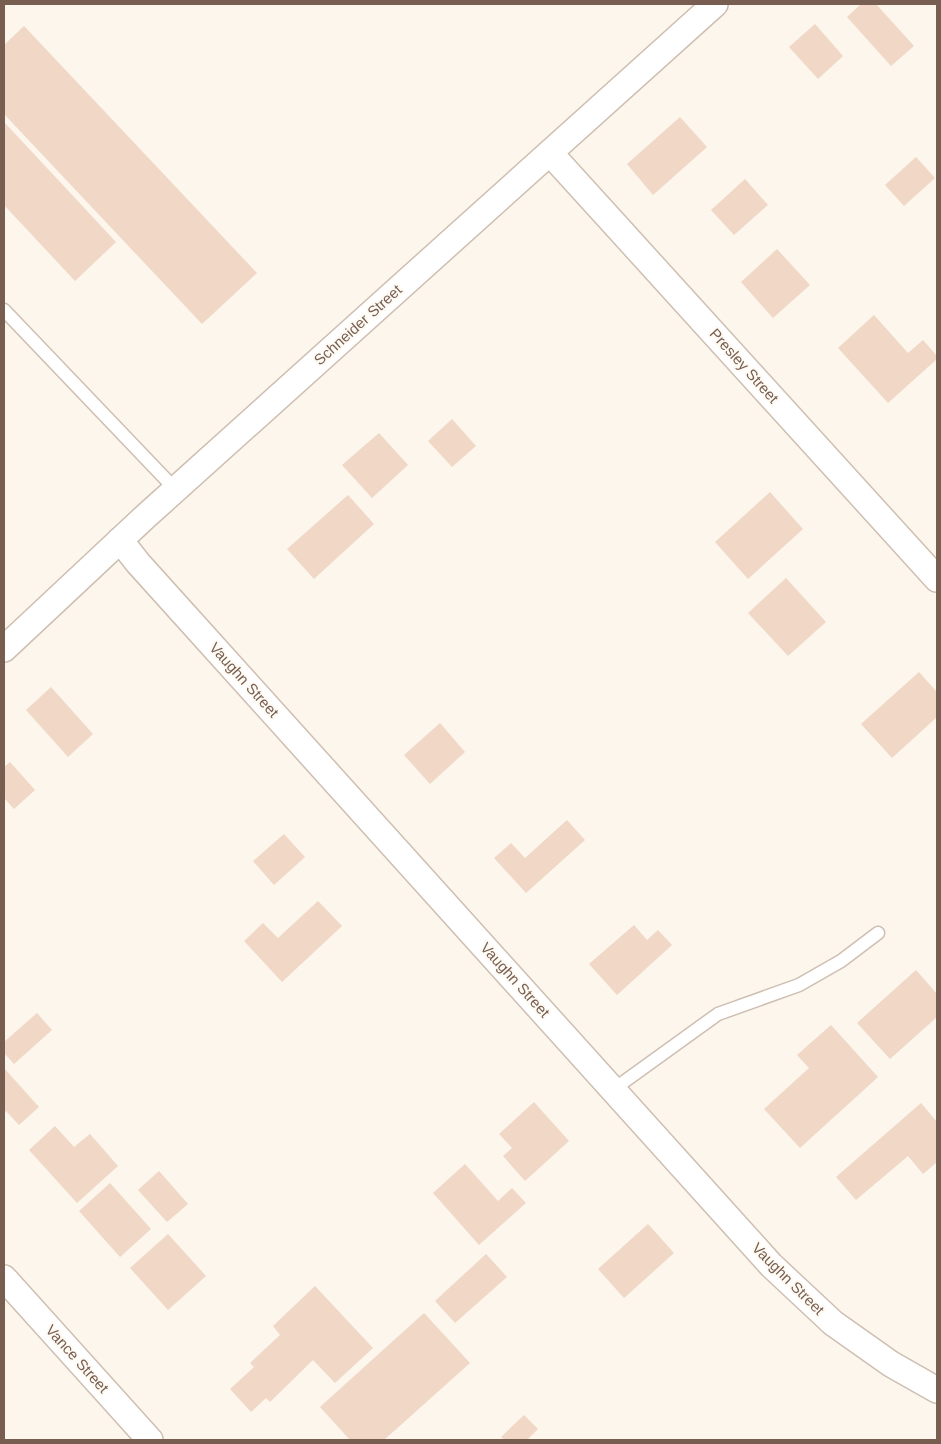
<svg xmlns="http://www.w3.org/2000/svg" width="941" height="1444" viewBox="0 0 941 1444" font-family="Helvetica,sans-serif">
  <rect width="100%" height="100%" fill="#fcf6ed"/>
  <!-- building -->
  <g fill="#f0d7c6">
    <polygon points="861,4 876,4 914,46 891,66 847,17"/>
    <polygon points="815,24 843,56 818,79 789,47"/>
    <polygon points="24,26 257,273 202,324 4,114 4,45"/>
    <polygon points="680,117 707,147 653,195 627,164"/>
    <polygon points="4,122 116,242 75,281 4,205"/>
    <polygon points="916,157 935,178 904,206 885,185"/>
    <polygon points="745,179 768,205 734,235 711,210"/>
    <polygon points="777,249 810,285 773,318 741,282"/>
    <polygon points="874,315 908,353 923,340 937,356 937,359 888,403 838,348"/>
    <polygon points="452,419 476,446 452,467 428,441"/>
    <polygon points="379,433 408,465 372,498 342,465"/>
    <polygon points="770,492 803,529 748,579 715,542"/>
    <polygon points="348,495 374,524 314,579 287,549"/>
    <polygon points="786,578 826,622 788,656 748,613"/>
    <polygon points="919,672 937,692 937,717 892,758 861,724"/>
    <polygon points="51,687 93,734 68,757 26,710"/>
    <polygon points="440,723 465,752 430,784 404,755"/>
    <polygon points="10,762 35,790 14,809 4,798 4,767"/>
    <polygon points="567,820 585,840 526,893 494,858 511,843 525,858"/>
    <polygon points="284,834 305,857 274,885 253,861"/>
    <polygon points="318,901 342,926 282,982 244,941 263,923 278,938"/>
    <polygon points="634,925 647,940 658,930 672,945 617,995 589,964"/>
    <polygon points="916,970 937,994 937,1017 890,1059 857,1023"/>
    <polygon points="37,1013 52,1030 14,1064 4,1053 4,1042"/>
    <polygon points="831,1025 878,1077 800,1148 764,1109 809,1068 797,1055"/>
    <polygon points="4,1068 39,1107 19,1125 6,1111 4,1113"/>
    <polygon points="534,1102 569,1141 525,1181 503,1156 512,1148 499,1134"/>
    <polygon points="921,1103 937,1122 937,1162 923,1174 908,1156 856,1200 836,1177"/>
    <polygon points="55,1126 74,1147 90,1134 118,1166 77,1203 29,1150"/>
    <polygon points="465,1164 498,1201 512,1188 526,1203 479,1245 433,1193"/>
    <polygon points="159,1171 188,1204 167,1222 138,1190"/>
    <polygon points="110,1183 151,1229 120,1257 79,1211"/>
    <polygon points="648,1224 674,1253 624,1298 598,1269"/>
    <polygon points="168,1234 206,1276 168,1310 130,1268"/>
    <polygon points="486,1254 507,1277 455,1323 435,1301"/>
    <polygon points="315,1286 373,1348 335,1383 313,1360 270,1402 266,1398 251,1412 230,1389 254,1367 250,1363 280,1335 273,1326"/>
    <polygon points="424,1313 470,1363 384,1440 350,1440 320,1407"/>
    <polygon points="524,1415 538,1429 527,1440 504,1440 501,1437"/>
  </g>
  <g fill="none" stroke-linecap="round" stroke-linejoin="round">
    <!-- lane casing -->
    <g stroke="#cebfb2" stroke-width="15">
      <g id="lane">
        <polyline points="4,310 176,490"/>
        <polyline points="614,1089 718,1014 799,985 841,961 878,933"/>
      </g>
    </g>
    <!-- street casing -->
    <g stroke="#cebfb2" stroke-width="28">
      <g id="street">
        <polyline points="550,153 937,579"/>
        <polyline points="120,540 138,563 771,1265 833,1323 891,1364 937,1390"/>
        <polyline points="4,649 146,516 715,4"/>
        <polyline points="4,1278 150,1440"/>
      </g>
    </g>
    <!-- lane -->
    <use href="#lane" stroke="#fff" stroke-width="12"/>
    <!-- street -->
    <use href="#street" stroke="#fff" stroke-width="25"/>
  </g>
  <g text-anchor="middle" stroke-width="4.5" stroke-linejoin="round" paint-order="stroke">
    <!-- street labels -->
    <g font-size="15" fill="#775e50" stroke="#fefaf4">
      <text transform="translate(358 325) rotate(-42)" y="5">Schneider Street</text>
      <text transform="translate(744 366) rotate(48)" y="5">Presley Street</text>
      <text transform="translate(244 680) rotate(48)" y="5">Vaughn Street</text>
      <text transform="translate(515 980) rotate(48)" y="5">Vaughn Street</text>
      <text transform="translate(788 1279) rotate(45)" y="5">Vaughn Street</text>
      <text transform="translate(77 1359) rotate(48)" y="5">Vance Street</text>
    </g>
  </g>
  <!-- border -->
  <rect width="941" height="1444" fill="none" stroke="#775e50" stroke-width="10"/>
</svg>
